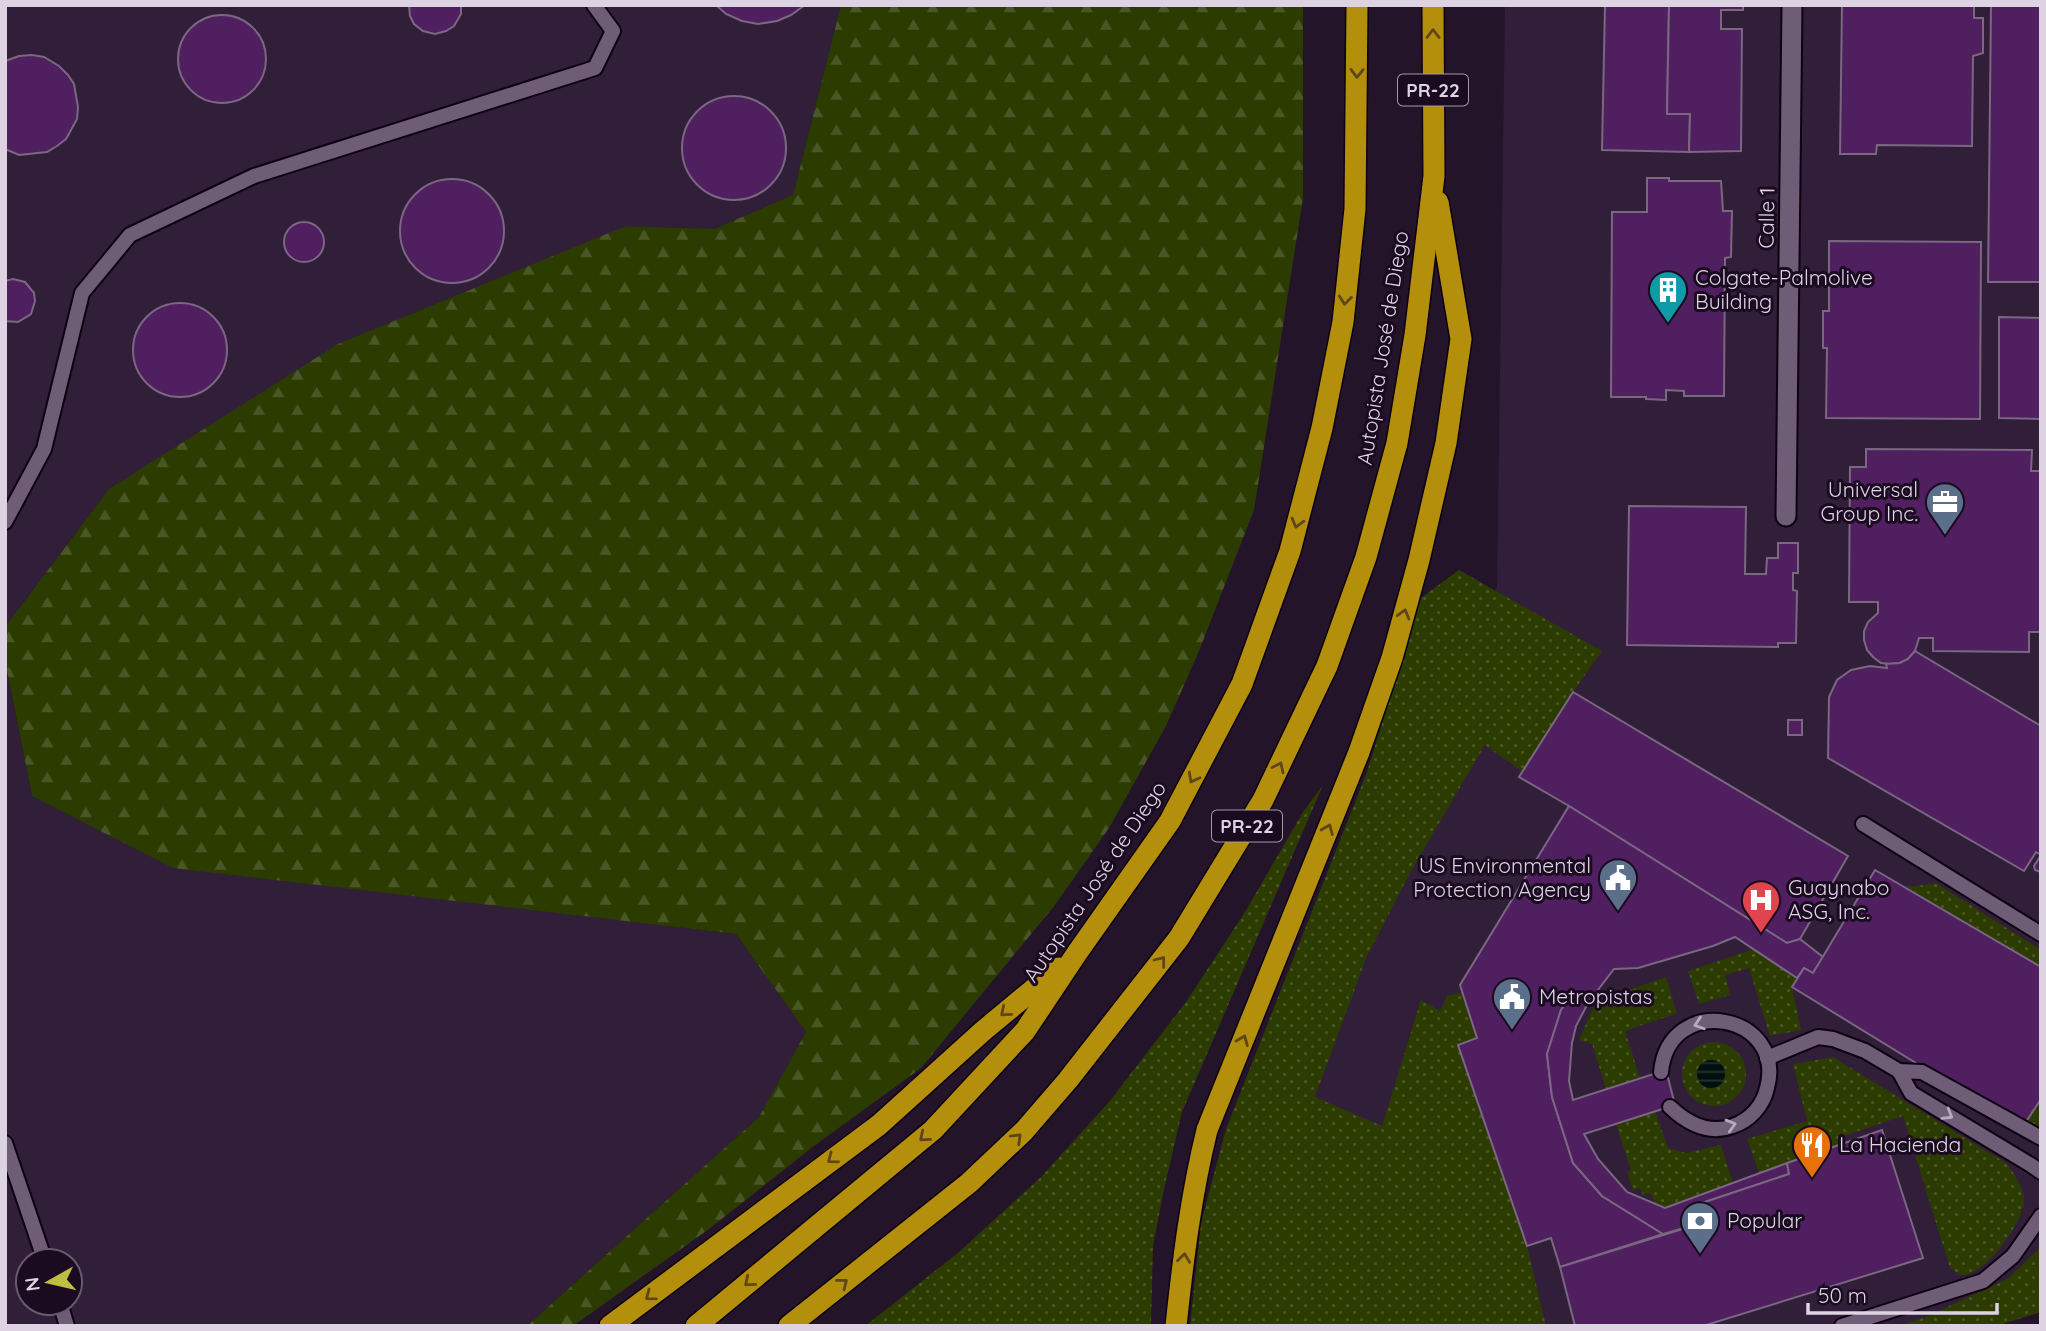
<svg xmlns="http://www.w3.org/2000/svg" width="2046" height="1331" viewBox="0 0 2046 1331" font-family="Quicksand,sans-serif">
  <defs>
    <pattern id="grass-dots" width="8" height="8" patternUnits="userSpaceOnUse" patternTransform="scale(1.75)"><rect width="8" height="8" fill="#2c3b00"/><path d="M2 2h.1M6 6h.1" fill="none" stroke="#4a5625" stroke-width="1.8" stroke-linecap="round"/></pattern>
    <pattern id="forest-firs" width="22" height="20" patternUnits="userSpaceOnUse" patternTransform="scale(1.75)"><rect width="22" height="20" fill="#2c3b00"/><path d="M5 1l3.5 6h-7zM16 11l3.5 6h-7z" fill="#4a5625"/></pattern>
    <pattern id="water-rules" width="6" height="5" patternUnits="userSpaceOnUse" patternTransform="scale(1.75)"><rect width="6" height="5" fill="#010f0f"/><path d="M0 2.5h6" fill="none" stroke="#263132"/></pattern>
  </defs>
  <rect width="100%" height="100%" fill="#24142a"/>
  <!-- built -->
  <g fill="#311e38" fill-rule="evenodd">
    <polygon points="5,5 841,5 793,195 714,229 626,226 109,489 5,627"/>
    <polygon points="1505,5 2041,5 2041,1295 1947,1326 1219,1326 1254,1135 1497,587"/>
    <path d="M5,660L32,796L173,867L736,934L806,1032L759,1117L527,1326H5ZM28,1261H70V1303H28Z"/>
  </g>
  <!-- grass -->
  <g fill="url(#grass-dots)">
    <polygon points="1459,570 1602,651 1573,692 1523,772 1485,745 1411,871 1367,956 1315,1097 1382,1126 1421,1000 1440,1011 1448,995 1462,993 1477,1038 1459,1045 1527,1246 1546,1326 1190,1326 1201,1223 1226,1129 1367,772 1421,598"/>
    <polygon points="1323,785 1182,1112 1164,1189 1153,1246 1151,1326 865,1326 959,1252 1041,1177 1109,1102 1186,1002 1245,912 1303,812"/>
    <polygon points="1936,883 2041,950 2041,966 1906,887"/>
    <polygon points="1754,949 1797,978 1792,987 1801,1030 1770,1036 1749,968 1725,975 1731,995 1699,1004 1688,971"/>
    <polygon points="1666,977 1677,1013 1625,1031 1640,1078 1606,1089 1592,1044 1579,1040 1596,1001"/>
    <circle cx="1714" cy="1074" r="32"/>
    <path d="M1833,1057L2006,1163C2014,1173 2025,1188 2024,1202C2022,1223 1987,1273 1964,1275C1958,1275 1955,1271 1950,1268L1903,1116L1844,1136L1847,1143L1759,1173L1747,1139L1807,1121L1793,1064Z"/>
    <polygon points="2040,1100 2041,1100 2041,1130 2025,1124"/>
    <polygon points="1655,1111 1668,1148 1686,1153 1721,1145 1733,1183 1665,1208 1655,1203 1650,1193 1643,1195 1640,1188 1633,1190 1627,1172 1631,1170 1616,1124"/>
    <polygon points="2041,1247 2041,1312 1996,1326 1898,1326 1926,1317 2007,1279"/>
  </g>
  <!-- forest -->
  <polygon fill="url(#forest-firs)" points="841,5 1303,5 1303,198 1254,510 1199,651 1166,726 1109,828 1055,905 921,1068 814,1146 709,1229 573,1326 527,1326 759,1117 806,1032 736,934 173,868 32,796 5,660 5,627 109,489 338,344 626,226 714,229 793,195"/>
  <!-- water -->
  <circle fill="url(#water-rules)" cx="1711" cy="1074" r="14"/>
  <!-- building -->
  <g fill="#4f1f5f" stroke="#7a6781" stroke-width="2">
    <polygon points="409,5 461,5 461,14 454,26 446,31 435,34 423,31 414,24 410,16"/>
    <polygon points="716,5 805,5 791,15 777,21 758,24 742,21 726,14"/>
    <polygon points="1605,5 1669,5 1667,114 1690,114 1689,152 1602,150"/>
    <polygon points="1669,5 1743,5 1743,10 1721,10 1721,29 1742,29 1741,151 1689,152 1690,114 1667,114"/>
    <polygon points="1842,5 1974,5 1974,18 1983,18 1983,53 1973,56 1972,146 1877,145 1876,154 1840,154"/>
    <polygon points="1991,5 2041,5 2041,282 1988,282"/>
    <circle cx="222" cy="59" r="44"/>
    <polygon points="32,55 44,57 59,66 68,75 74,84 78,107 77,119 71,130 66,139 57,146 47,152 19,155 5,149 5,61 19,56"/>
    <circle cx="734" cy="148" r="52"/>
    <polygon points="1647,178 1669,178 1669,181 1721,181 1723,211 1732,211 1731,257 1725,258 1724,396 1684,396 1684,391 1666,390 1666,400 1646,399 1646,397 1611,397 1612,212 1647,212"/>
    <circle cx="452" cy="231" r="52"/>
    <circle cx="304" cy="242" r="20"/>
    <polygon points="1829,241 1981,242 1980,419 1826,418 1827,348 1823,348 1823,311 1829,311"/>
    <polygon points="13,279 25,282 34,293 35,301 31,314 18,322 5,321 5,281"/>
    <circle cx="180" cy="350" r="47"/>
    <polygon points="1999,317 2041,318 2041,419 1999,418"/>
    <polygon points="1866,449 2032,450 2031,471 2041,471 2041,632 2029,632 2029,652 1933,651 1933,638 1919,638 1915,651 1908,659 1900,663 1890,664 1881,663 1873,657 1867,650 1864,640 1864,631 1868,622 1878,613 1878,602 1849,602 1850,467 1866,467"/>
    <polygon points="1629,506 1746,507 1745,574 1766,574 1767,558 1778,558 1778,543 1798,543 1798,573 1793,573 1793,590 1797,591 1796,643 1778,643 1778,647 1627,645"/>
    <polygon points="1915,651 2041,726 2041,872 2035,870 2034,866 2041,855 2036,852 2024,871 1828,758 1829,697 1837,680 1851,670 1870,666 1887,668 1886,664 1900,663 1908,659"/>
    <polygon points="1573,692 1848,856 1800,939 1787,943 1569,806 1519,777"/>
    <rect x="1788" y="720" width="14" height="15"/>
    <polygon points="1569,806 1787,943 1800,939 1823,957 1813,973 1804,968 1797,978 1735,937 1713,946 1638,968 1614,969 1588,1003 1573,993 1561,1010 1547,1054 1552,1097 1573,1163 1602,1196 1663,1234 1560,1267 1551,1238 1527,1246 1458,1045 1477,1038 1460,985"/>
    <polygon points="1875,870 2041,967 2041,1099 2022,1128 1792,987 1804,968 1813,973"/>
    <polygon points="1573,993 1588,1003 1576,1026 1572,1043 1569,1081 1573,1100 1666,1070 1675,1105 1584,1134 1598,1159 1627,1192 1665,1208 1787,1163 1789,1174 1699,1204 1705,1222 1663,1234 1602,1196 1573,1163 1552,1097 1547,1054 1561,1010"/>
    <polygon points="1882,1130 1923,1258 1703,1326 1575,1326 1560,1267 1705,1222 1699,1204 1789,1174 1787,1163"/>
  </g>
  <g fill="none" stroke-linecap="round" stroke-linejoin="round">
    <!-- service casing -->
    <g stroke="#0d0212" stroke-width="18">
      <g id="service">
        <polyline points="5,522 44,449 82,293 130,235 254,176 595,68 613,31 594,5"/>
        <polyline points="1863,824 2041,934"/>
        <polyline points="1767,1058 1818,1037 1833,1039 1865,1051 1899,1071 1922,1072 2041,1138"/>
        <polyline points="1899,1071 1911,1093 2031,1165 2041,1172"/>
        <path d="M1661,1072C1669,991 1787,1014 1767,1088C1763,1106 1750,1120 1733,1126C1709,1135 1687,1123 1670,1107"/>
        <polyline points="5,1143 45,1261"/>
        <polyline points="60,1303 67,1326"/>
        <polyline points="1842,1326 1983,1281 2013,1256 2041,1216"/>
      </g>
    </g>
    <!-- minor casing -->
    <g stroke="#0d0212" stroke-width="23">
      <polyline id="minor" points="1786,516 1792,5"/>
    </g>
    <!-- motorway casing -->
    <g stroke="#0d0212" stroke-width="24">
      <g id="motorway">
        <polyline points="610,1326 879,1125 983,1031 1059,968"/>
        <polyline points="696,1326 933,1130 1025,1031 1077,953 1170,821 1242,684 1290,551 1322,428 1343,322 1355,209 1357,5"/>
        <polyline points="789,1326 969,1183 1024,1131 1068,1080 1179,938 1263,800 1327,666 1366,557 1397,443 1415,335 1434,176 1433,5"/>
        <path d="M1176,1326C1183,1260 1191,1195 1207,1130L1359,752L1392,658L1419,560L1446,443L1461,339L1438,202"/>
      </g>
    </g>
    <!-- service -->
    <use href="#service" stroke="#6f5c76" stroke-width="14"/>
    <!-- minor -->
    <use href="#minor" stroke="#6f5c76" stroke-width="19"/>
    <!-- motorway -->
    <use href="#motorway" stroke="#b48f0c" stroke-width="21"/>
  </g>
  <!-- one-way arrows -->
  <defs><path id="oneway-chevron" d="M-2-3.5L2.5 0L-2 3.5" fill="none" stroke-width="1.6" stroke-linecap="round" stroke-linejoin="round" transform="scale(1.75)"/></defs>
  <g stroke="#5f4617">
    <use href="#oneway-chevron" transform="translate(1433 34) rotate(-90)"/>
    <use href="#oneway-chevron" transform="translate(1357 73) rotate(91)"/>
    <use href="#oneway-chevron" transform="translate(1345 300) rotate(96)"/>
    <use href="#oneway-chevron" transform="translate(1297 523) rotate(105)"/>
    <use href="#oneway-chevron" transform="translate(1404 614) rotate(-74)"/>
    <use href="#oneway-chevron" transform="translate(1279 767) rotate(-64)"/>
    <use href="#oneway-chevron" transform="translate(1193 778) rotate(118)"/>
    <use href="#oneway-chevron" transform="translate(1328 829) rotate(-68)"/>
    <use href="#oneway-chevron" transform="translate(1161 961) rotate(-52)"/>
    <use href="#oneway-chevron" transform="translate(1005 1012) rotate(140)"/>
    <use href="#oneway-chevron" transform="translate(1243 1040) rotate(-68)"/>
    <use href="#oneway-chevron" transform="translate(924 1137) rotate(140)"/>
    <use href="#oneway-chevron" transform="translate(1017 1138) rotate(-44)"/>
    <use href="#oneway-chevron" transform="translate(832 1159) rotate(143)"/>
    <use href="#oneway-chevron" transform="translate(1184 1258) rotate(-83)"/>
    <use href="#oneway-chevron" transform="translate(749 1282) rotate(140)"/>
    <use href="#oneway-chevron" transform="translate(843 1283) rotate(-38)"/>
    <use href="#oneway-chevron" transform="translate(650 1296) rotate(143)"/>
  </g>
  <g stroke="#b7a9bc">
    <use href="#oneway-chevron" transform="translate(1699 1024) rotate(162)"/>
    <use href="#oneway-chevron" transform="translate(1948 1115) rotate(31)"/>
    <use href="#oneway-chevron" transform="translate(1731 1125) rotate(-16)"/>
  </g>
  <!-- icons -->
  <defs>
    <g id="building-pin" transform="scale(2.0125)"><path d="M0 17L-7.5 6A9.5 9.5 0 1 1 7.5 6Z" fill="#0f9aa8" stroke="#1a0b20"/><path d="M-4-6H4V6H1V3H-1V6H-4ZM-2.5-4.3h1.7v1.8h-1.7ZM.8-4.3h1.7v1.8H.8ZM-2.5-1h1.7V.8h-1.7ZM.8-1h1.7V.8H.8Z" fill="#fff"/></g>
    <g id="office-pin" transform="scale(2.0125)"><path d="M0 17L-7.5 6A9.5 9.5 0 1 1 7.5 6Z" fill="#5c6f8a" stroke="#1a0b20"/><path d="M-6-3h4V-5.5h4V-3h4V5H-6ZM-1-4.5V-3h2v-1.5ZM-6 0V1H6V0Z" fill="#fff"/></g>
    <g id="civic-pin" transform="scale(2.0125)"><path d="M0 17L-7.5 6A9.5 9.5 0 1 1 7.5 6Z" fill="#5c6f8a" stroke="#1a0b20"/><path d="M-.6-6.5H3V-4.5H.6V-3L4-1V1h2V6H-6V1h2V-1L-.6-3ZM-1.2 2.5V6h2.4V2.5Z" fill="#fff"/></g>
    <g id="hospital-pin" transform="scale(2.0125)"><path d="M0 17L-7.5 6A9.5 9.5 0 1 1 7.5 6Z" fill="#e0444e" stroke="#1a0b20"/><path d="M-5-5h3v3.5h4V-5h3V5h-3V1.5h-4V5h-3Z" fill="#fff"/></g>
    <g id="restaurant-pin" transform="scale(2.0125)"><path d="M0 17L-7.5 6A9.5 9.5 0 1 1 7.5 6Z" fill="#e8710a" stroke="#1a0b20"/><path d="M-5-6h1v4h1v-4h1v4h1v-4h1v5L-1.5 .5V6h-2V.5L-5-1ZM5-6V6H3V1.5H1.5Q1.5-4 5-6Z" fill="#fff"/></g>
    <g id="bank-pin" transform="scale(2.0125)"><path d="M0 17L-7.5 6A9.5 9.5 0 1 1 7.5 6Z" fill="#5c6f8a" stroke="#1a0b20"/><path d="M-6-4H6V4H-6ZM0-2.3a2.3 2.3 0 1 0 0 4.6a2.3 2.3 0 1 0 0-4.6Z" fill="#fff"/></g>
  </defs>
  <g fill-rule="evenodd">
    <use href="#building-pin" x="1668" y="290"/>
    <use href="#office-pin" x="1945" y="502"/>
    <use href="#civic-pin" x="1618" y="878"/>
    <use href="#hospital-pin" x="1761" y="900"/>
    <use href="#civic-pin" x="1512" y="997"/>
    <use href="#restaurant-pin" x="1812" y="1145"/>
    <use href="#bank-pin" x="1700" y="1221"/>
  </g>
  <g text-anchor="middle" stroke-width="6" stroke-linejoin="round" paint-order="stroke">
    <!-- shield labels -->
    <g fill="#1a0b20" stroke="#a397a8" stroke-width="2">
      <rect x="1398" y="74.5" width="70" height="31" rx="5"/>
      <rect x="1212" y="810.5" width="70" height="31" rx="5"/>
    </g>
    <g font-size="19" font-weight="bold" fill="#ded3e2">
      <text x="1433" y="97">PR-22</text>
      <text x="1247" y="833">PR-22</text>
    </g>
    <!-- street labels -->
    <g font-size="21" fill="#ded3e2" stroke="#1a0b20">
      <text transform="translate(1767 218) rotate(-89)" y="7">Calle 1</text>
      <text transform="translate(1383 348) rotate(-81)" y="7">Autopista José de Diego</text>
      <text transform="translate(1095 882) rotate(-56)" y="7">Autopista José de Diego</text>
    </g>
    <!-- poi labels -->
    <g font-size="21" fill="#ded3e2" stroke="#1a0b20" text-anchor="start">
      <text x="1695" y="285">Colgate-Palmolive<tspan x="1695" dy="24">Building</tspan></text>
      <text x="1918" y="497" text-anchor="end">Universal<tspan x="1918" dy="24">Group Inc.</tspan></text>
      <text x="1591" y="873" text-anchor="end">US Environmental<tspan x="1591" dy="24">Protection Agency</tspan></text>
      <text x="1788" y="895">Guaynabo<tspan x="1788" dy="24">ASG, Inc.</tspan></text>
      <text x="1539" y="1004">Metropistas</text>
      <text x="1839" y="1152">La Hacienda</text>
      <text x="1727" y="1228">Popular</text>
    </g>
  </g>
  <!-- border -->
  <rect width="2046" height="1331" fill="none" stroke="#ded3e2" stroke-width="14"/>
  <!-- north arrow -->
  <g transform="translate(49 1282) rotate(262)"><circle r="33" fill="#1a0b20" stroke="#685b6e" stroke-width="2"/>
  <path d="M0-5L12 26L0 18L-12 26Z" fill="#c0be41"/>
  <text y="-10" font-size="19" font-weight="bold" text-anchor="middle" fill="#ded3e2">N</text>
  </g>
  <!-- scale -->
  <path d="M1808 1303v10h189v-10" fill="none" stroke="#ded3e2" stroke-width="3.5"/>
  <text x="1818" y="1303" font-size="21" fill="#ded3e2" stroke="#1a0b20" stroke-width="5" paint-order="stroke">50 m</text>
</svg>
